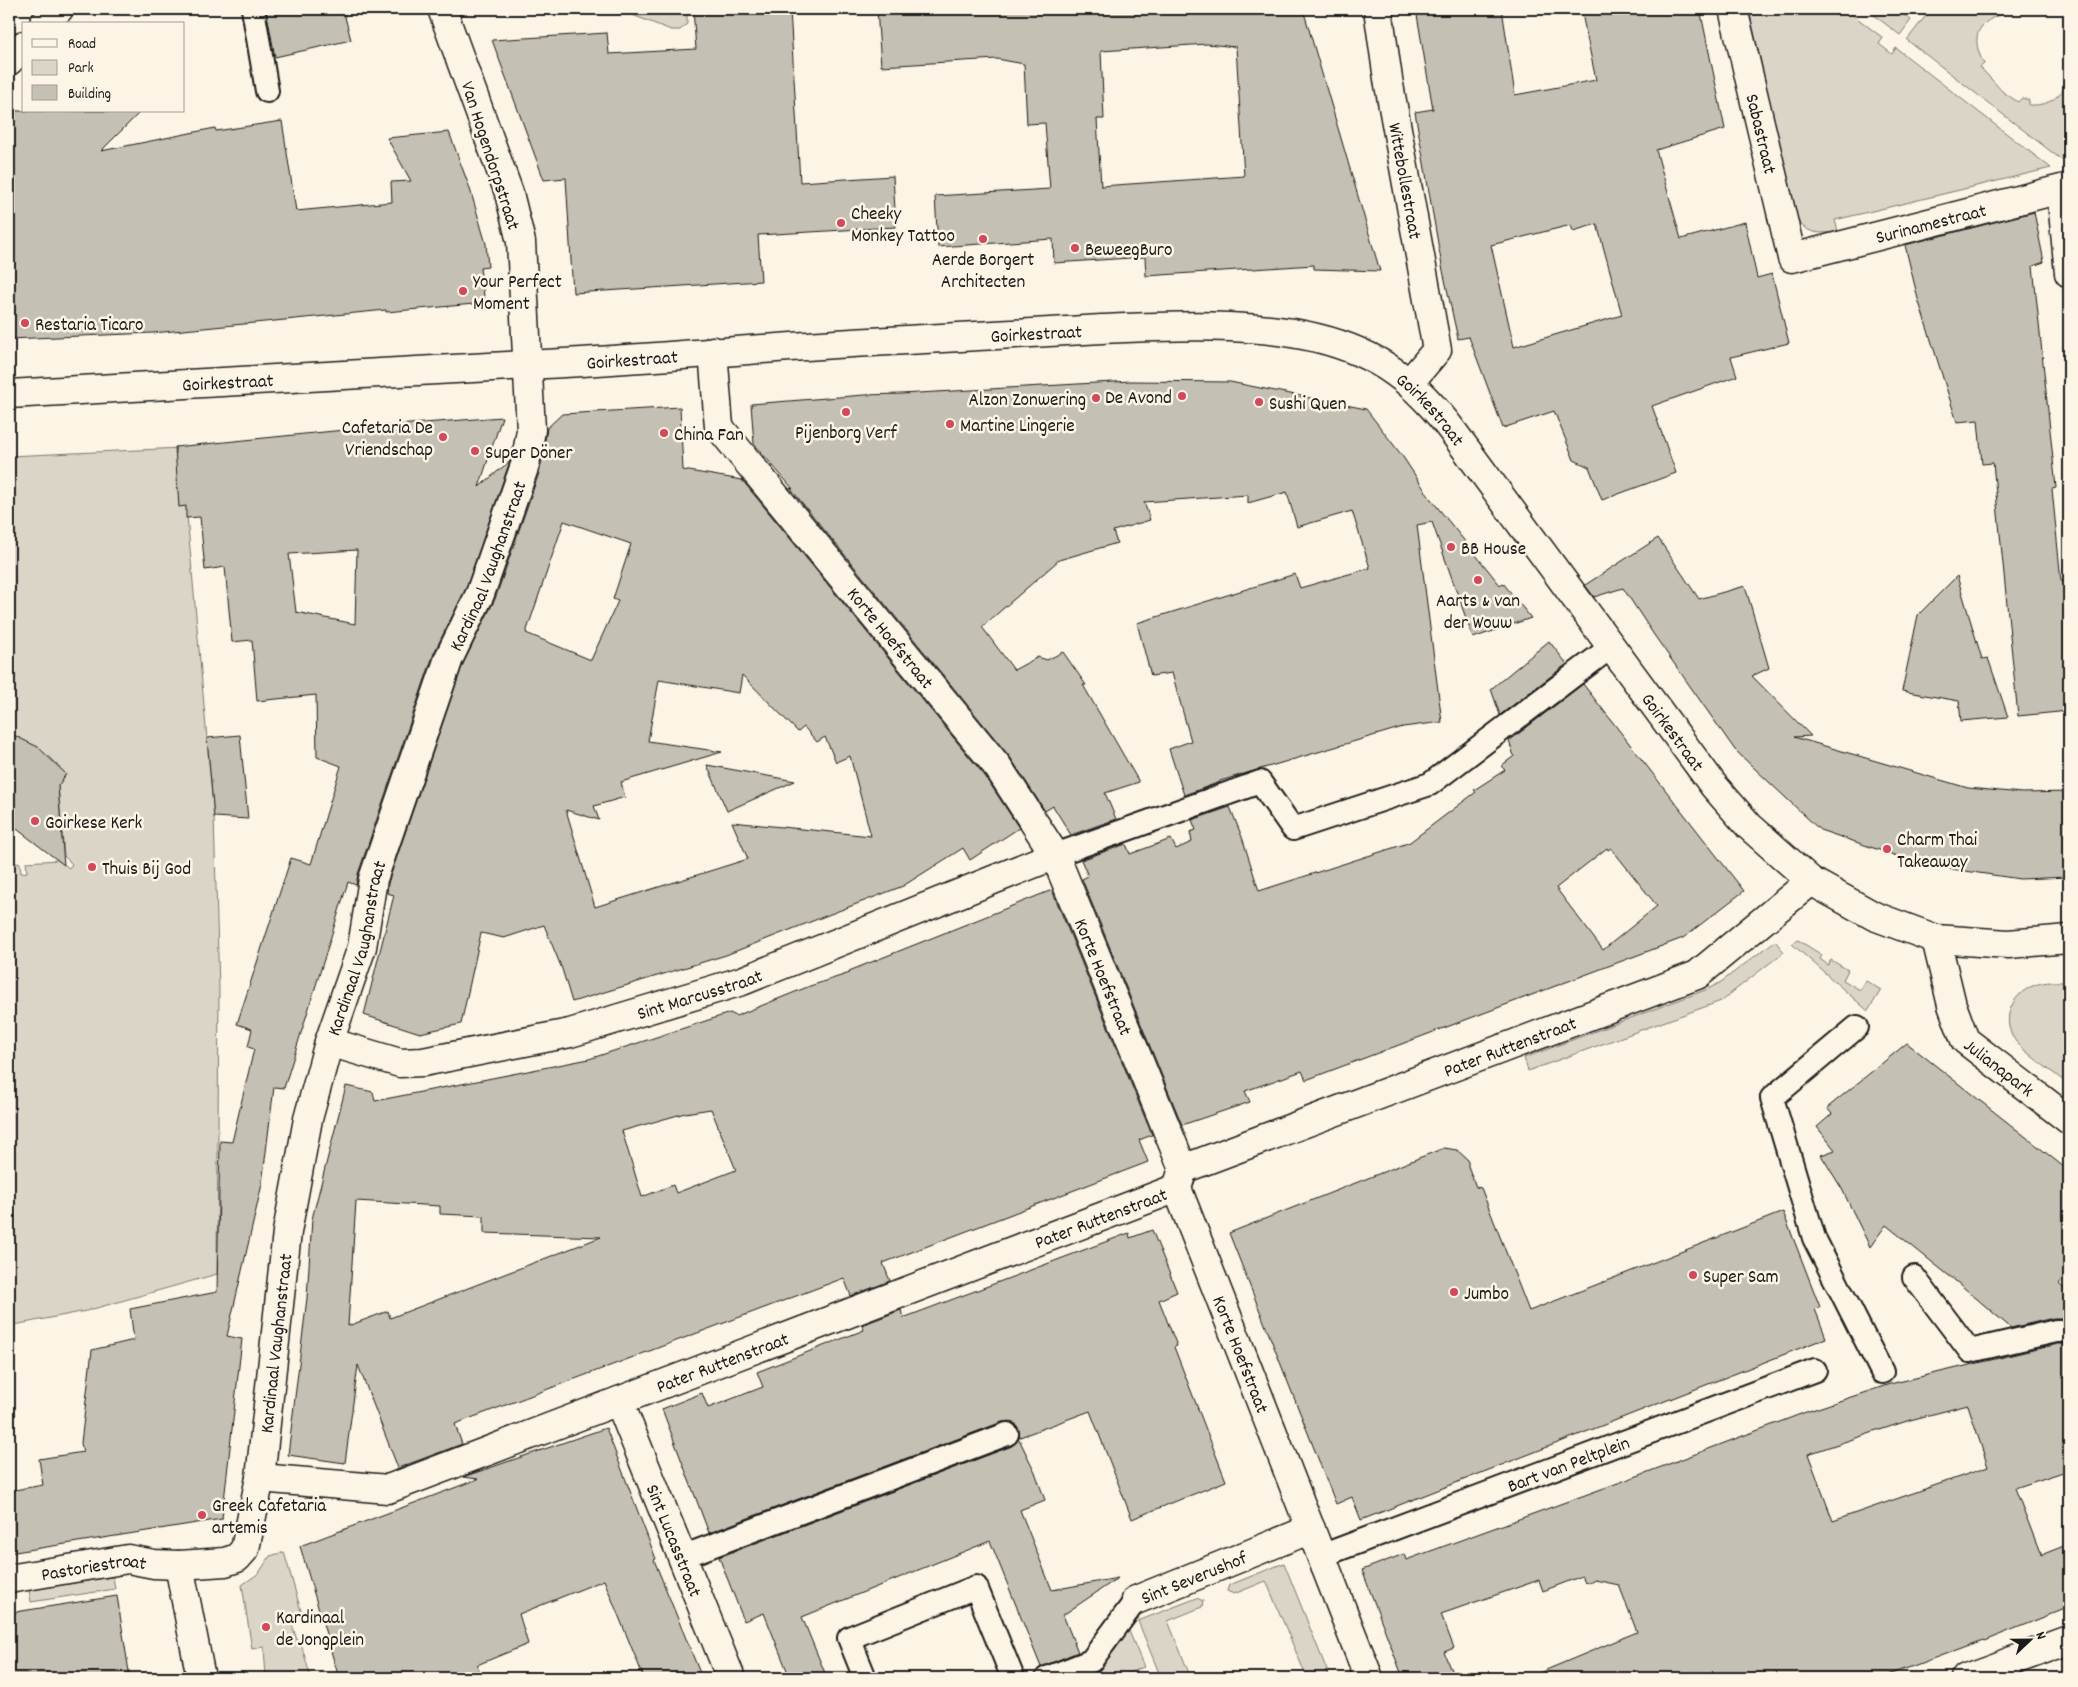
<svg xmlns="http://www.w3.org/2000/svg" width="2078" height="1687" viewBox="0 0 2078 1687" font-family="Dekko,sans-serif">
  <rect width="100%" height="100%" fill="#fcf5e5"/>
  <filter id="ink" filterUnits="userSpaceOnUse"><feTurbulence type="fractalNoise" baseFrequency=".02" numOctaves="2"/><feDisplacementMap in="SourceGraphic" scale="10" xChannelSelector="R" yChannelSelector="G"/><feConvolveMatrix kernelMatrix="1 2 1 2 8 2 1 2 1" color-interpolation-filters="sRGB"/></filter>
  <g filter="url(#ink)">
    <!-- green -->
    <g fill="#dbd5c8" stroke="#7c7872">
      <polygon points="617,9 687,9 687,24 680,30 671,30"/>
      <path d="M1749,9H1845L1883,38L1879,44L1892,54L1896,48L2051,168L1835,220L1838,231C1820,235 1804,234 1795,216Z"/>
      <polygon points="1866,9 1896,9 1911,20 1900,35"/>
      <path d="M1931,9H2019C1986,17 1965,28 1984,64L1980,67L2003,92L2018,102L2022,98L2029,100V105C2050,106 2059,97 2069,81V163L2067,164L1907,40Z"/>
      <polygon points="181,448 214,817 219,990 217,1274 86,1311 9,1326 9,864 20,863 21,873 27,872 26,862 58,860 69,868 72,864 64,856 58,786 66,774 21,739 16,736 9,743 9,456"/>
      <polygon points="1798,940 1822,955 1820,959 1828,965 1831,960 1848,970 1843,980 1860,990 1866,981 1881,990 1868,1011 1792,944"/>
      <polygon points="1775,941 1784,952 1721,1001 1528,1071 1524,1058 1708,989 1721,982"/>
      <path d="M2069,982V1085C2053,1072 2033,1059 2018,1044C1999,1023 2010,994 2035,985C2046,981 2058,982 2069,982Z"/>
      <polygon points="284,1552 301,1611 289,1615 297,1640 300,1640 311,1678 266,1678 264,1647 252,1649 242,1585 259,1573 270,1556"/>
      <polygon points="1284,1563 1330,1678 1307,1678 1266,1581 1234,1594 1227,1591 1229,1585 1232,1584"/>
      <polygon points="113,1577 115,1589 31,1602 29,1590"/>
      <polygon points="1197,1598 1203,1601 1202,1607 1168,1621 1191,1678 1161,1678 1138,1621"/>
      <polygon points="1129,1631 1144,1667 1115,1678 1097,1678 1085,1649"/>
    </g>
    <!-- building -->
    <g fill="#c4c0b3" stroke="#1c1c1c" fill-rule="evenodd">
      <polygon points="266,9 343,9 351,40 275,57"/>
      <polygon points="693,9 790,9 800,182 893,176 896,227 758,235 761,281 573,293 566,178 544,180 492,40 607,33 609,54 696,49"/>
      <path d="M877,9H1303L1380,271L1314,269V265L1146,276L1145,257L1054,263L1053,239L938,247L935,196L1050,189L1045,123L1027,124L1024,64L997,59L881,66ZM1207,44L1236,47L1244,176L1101,186L1097,119H1104L1101,51Z"/>
      <path d="M1416,9H1502L1515,95L1596,80L1581,9H1700L1725,129L1656,150L1681,239L1745,222L1757,278L1772,274L1789,343L1731,357L1737,376L1652,406L1676,473L1602,500L1589,467L1574,460L1554,411L1503,428L1469,337L1458,339L1442,266L1415,112L1433,109ZM1597,224L1622,315L1514,347L1491,245L1571,225L1573,231Z"/>
      <polygon points="9,111 141,111 101,151 215,128 216,131 282,121 296,211 392,202 391,182 411,181 387,138 449,132 470,189 486,244 488,267 480,268 485,303 386,312 386,310 153,333 9,339"/>
      <polygon points="2034,212 2044,262 2033,266 2056,488 2052,489 2061,581 2066,581 2069,615 2069,711 2018,716 1993,463 1982,464 1978,420 1957,422 1918,299 1905,245"/>
      <polygon points="1131,381 1230,382 1366,409 1403,457 1430,498 1500,585 1503,583 1531,618 1473,638 1432,522 1417,525 1442,722 1403,727 1220,781 1220,782 1184,795 1169,749 1191,741 1172,673 1151,676 1137,623 1295,574 1300,588 1370,568 1352,511 1297,527 1287,492 1248,503 1248,495 1144,502 1150,520 1113,531 1117,543 1059,560 982,627 1014,670 1038,657 1047,660 1063,652 1086,685 1083,685 1139,782 1105,793 1116,819 1071,835 1053,806 1045,811 1010,757 790,488 793,489 754,444 751,404 864,395 901,394"/>
      <path d="M680,407L683,470L742,480L985,776L1019,828L970,860L963,848L903,886L828,915L726,955L572,1002L562,969L544,925L504,938L481,933L461,1024L420,1033L364,1015L394,895L387,893L388,883L463,664L495,599L540,470L547,428L562,414ZM564,521L631,544L613,599L618,601L591,660L526,633ZM742,675L798,732L804,727L817,742L825,737L836,762L850,756L871,836L732,822L748,859L595,907L566,810L599,820L594,806L625,797L621,782L722,752L648,741L659,680L739,693Z"/>
      <path d="M502,417L479,487L510,461L466,588L434,653L358,874L356,885L348,882L284,1088L274,1087L262,1184L227,1336L242,1339L222,1519L9,1553V1491L43,1485L39,1459L83,1452L81,1443L92,1350L134,1340L130,1309L217,1292L220,1141L232,1142L254,1049L248,1047L252,1029L237,1024L291,858L311,864L341,766L317,757L316,695L257,701L252,640L232,642L225,567L205,570L200,517L186,518V506L179,507L175,447L384,426ZM357,550L355,624L296,612L289,554Z"/>
      <polygon points="1658,538 1699,599 1745,586 1769,668 1752,676 1811,736 1794,737 1968,788 2022,793 2069,792 2069,877 2020,879 1924,865 1820,830 1735,750 1654,635 1623,588 1594,597 1585,585"/>
      <polygon points="1957,576 1982,659 1988,658 2008,717 1961,721 1959,701 1902,691 1918,615"/>
      <polygon points="1549,641 1567,664 1500,715 1491,689"/>
      <path d="M1583,684L1744,891L1683,938L1306,1080L1302,1071L1245,1091L1250,1102L1182,1125L1082,879L1088,876L1081,860L1126,844L1130,854L1171,839L1176,849L1192,842L1190,832L1196,830L1192,820L1230,807L1242,837L1259,891L1402,845L1410,842L1476,792L1474,790L1505,770L1501,766L1514,756L1509,741ZM1607,848L1608,850L1611,848L1657,906L1603,950L1556,888Z"/>
      <polygon points="9,733 38,747 66,774 58,786 64,865 9,823"/>
      <polygon points="240,735 248,819 214,817 207,738"/>
      <polygon points="707,765 795,781 727,811"/>
      <path d="M1052,890L1152,1135L1139,1140L1148,1162L883,1263L890,1281L851,1296L844,1278L455,1424L462,1444L398,1468L358,1365L345,1463L288,1455L307,1298L312,1219L346,1086L373,1092L375,1101L589,1059L730,1013L736,1016L810,986L850,973L849,971ZM711,1109L736,1170L676,1193L673,1185L642,1197L622,1131L685,1113ZM356,1201L440,1206V1214L484,1216V1233L601,1237L390,1318L388,1311L348,1326Z"/>
      <polygon points="1907,1043 2069,1171 2069,1272 2059,1284 2069,1294 2069,1318 2053,1318 2011,1328 1963,1287 1886,1225 1870,1247 1842,1189 1821,1155 1835,1150 1817,1127 1832,1114 1827,1108"/>
      <polygon points="1444,1148 1457,1150 1468,1160 1468,1166 1476,1187 1481,1188 1529,1311 1783,1212 1820,1307 1815,1309 1826,1338 1361,1520 1352,1497 1336,1504 1229,1233"/>
      <polygon points="1152,1230 1177,1292 1159,1300 1177,1346 1174,1347 1226,1481 1132,1519 1090,1411 1020,1437 1019,1430 1016,1424 1010,1421 1002,1422 709,1533 662,1409 702,1393 708,1408 763,1387 757,1372 864,1330 862,1325 901,1310 903,1318 1129,1233 1130,1238"/>
      <path d="M2058,1344H2069V1470L2015,1488L2041,1555L2069,1544V1607L1984,1641L1983,1640L1881,1678H1527L1637,1632L1619,1585L1595,1580L1585,1583L1582,1576L1543,1591L1539,1580L1441,1614L1454,1648L1444,1652L1454,1678H1403L1362,1570L1404,1554L1406,1560L1640,1475L1806,1412L1890,1384ZM1968,1405L1988,1467L1833,1521L1808,1454L1910,1420Z"/>
      <polygon points="606,1428 656,1559 654,1560 702,1678 644,1678 604,1580 519,1614 528,1644 477,1665 483,1678 339,1678 300,1546 478,1479 463,1477"/>
      <polygon points="1019,1439 1035,1472 1045,1500 1020,1510 1052,1590 1118,1578 1063,1615 1078,1652 1041,1667 990,1541 802,1617 827,1678 790,1678 764,1613 744,1621 719,1557 1012,1446"/>
      <polygon points="117,1596 130,1678 9,1678 9,1613"/>
    </g>
    <g fill="none" stroke-linecap="round" stroke-linejoin="round">
      <!-- lane casing -->
      <g stroke="#1c1c1c" stroke-width="26">
        <g id="lane">
          <polyline points="253,9 267,91"/>
          <polyline points="1055,855 1260,782 1293,829 1430,784 1611,647"/>
          <polyline points="1857,1027 1772,1098 1814,1238 1882,1372"/>
          <polyline points="1914,1277 1970,1351 2056,1331 2069,1331"/>
          <path id="s1" d="M1321,1556L1815,1370"/>
          <polyline points="682,1557 1007,1434"/>
          <polyline points="865,1678 849,1638 976,1587 1013,1678"/>
          <polyline points="1047,1678 1091,1661 1136,1600"/>
        </g>
      </g>
      <!-- street casing -->
      <g stroke="#1c1c1c" stroke-width="31">
        <g id="street">
          <path id="s2" d="M1378,9L1388,79L1437,350L1409,383"/>
          <path id="s3" d="M1733,9L1792,258L2069,187"/>
          <polyline points="44,24 59,9"/>
          <polyline points="9,61 24,45"/>
          <polyline points="2061,191 2069,273"/>
          <path id="s4" d="M713,351L719,427L998,767L1055,855L1183,1169L1177,1188L1369,1678"/>
          <path id="s5" d="M1936,939L1952,1005L1965,1040L2069,1120"/>
          <path id="s6" d="M329,1042L400,1063L423,1062L570,1033L742,981L1055,855"/>
          <path id="s7" d="M1183,1169L1697,975L1811,881"/>
          <path id="s8" d="M619,1401L731,1678"/>
          <path id="s9" d="M260,1478L388,1489L1177,1188"/>
          <polyline points="179,1565 201,1678"/>
          <path id="s10" d="M9,1579L128,1559L154,1564L179,1565L225,1562L237,1558L245,1549L260,1478L287,1232L308,1119L329,1042L362,947L373,879L449,658L480,594L525,465L531,430L521,242L509,193L442,9"/>
          <path id="s11" d="M1136,1600L1311,1529"/>
          <polyline points="1966,1678 2069,1640"/>
        </g>
      </g>
      <!-- secondary casing -->
      <g stroke="#1c1c1c" stroke-width="31">
        <g id="secondary">
          <path id="s12" d="M9,394C200,382 391,373 582,362C678,356 775,347 871,342C948,337 1025,333 1102,329C1169,326 1252,322 1317,338C1379,353 1417,383 1454,433L1714,786L1749,826L1811,881L1874,916L1936,939L2008,944L2069,939"/>
        </g>
      </g>
      <!-- lane -->
      <use href="#lane" stroke="#fcf5e5" stroke-width="22"/>
      <!-- street -->
      <use href="#street" stroke="#fcf5e5" stroke-width="28"/>
      <!-- secondary -->
      <use href="#secondary" stroke="#fcf5e5" stroke-width="28"/>
    </g>
  </g>
  <!-- markers -->
  <g fill="#d1495b" stroke="#fcf5e5" stroke-width="2">
    <circle cx="841" cy="223" r="5"/>
    <circle cx="983" cy="239" r="5"/>
    <circle cx="1075" cy="248" r="5"/>
    <circle cx="463" cy="291" r="5"/>
    <circle cx="25" cy="323" r="5"/>
    <circle cx="1182" cy="396" r="5"/>
    <circle cx="1096" cy="398" r="5"/>
    <circle cx="1259" cy="402" r="5"/>
    <circle cx="846" cy="412" r="5"/>
    <circle cx="950" cy="424" r="5"/>
    <circle cx="664" cy="433" r="5"/>
    <circle cx="443" cy="437" r="5"/>
    <circle cx="475" cy="451" r="5"/>
    <circle cx="1451" cy="547" r="5"/>
    <circle cx="1478" cy="580" r="5"/>
    <circle cx="35" cy="821" r="5"/>
    <circle cx="1887" cy="849" r="5"/>
    <circle cx="92" cy="867" r="5"/>
    <circle cx="1693" cy="1275" r="5"/>
    <circle cx="1454" cy="1292" r="5"/>
    <circle cx="202" cy="1515" r="5"/>
    <circle cx="266" cy="1627" r="5"/>
  </g>
  <g text-anchor="middle" stroke-width="5" stroke-linejoin="round" paint-order="stroke">
    <!-- street labels -->
    <g font-size="19" fill="#1c1c1c" stroke="#fcf5e5">
      <text dy="7" stroke="none"><textPath href="#s3" startOffset="128">Sabastraat</textPath></text>
      <text transform="translate(492 155) rotate(72)" y="7">Van Hogendorpstraat</text>
      <text dy="7" stroke="none"><textPath href="#s2" startOffset="174">Wittebollestraat</textPath></text>
      <text dy="7" stroke="none"><textPath href="#s3" startOffset="399">Surinamestraat</textPath></text>
      <text dy="7" stroke="none"><textPath href="#s12" startOffset="1029">Goirkestraat</textPath></text>
      <text dy="7" stroke="none"><textPath href="#s12" startOffset="624">Goirkestraat</textPath></text>
      <text dy="7" stroke="none"><textPath href="#s12" startOffset="219">Goirkestraat</textPath></text>
      <text dy="7" stroke="none"><textPath href="#s12" startOffset="1448">Goirkestraat</textPath></text>
      <text dy="7" stroke="none"><textPath href="#s10" startOffset="1261">Kardinaal Vaughanstraat</textPath></text>
      <text dy="7" stroke="none"><textPath href="#s4" startOffset="348">Korte Hoefstraat</textPath></text>
      <text dy="7" stroke="none"><textPath href="#s12" startOffset="1852">Goirkestraat</textPath></text>
      <text dy="7" stroke="none"><textPath href="#s10" startOffset="856">Kardinaal Vaughanstraat</textPath></text>
      <text dy="7" stroke="none"><textPath href="#s4" startOffset="752">Korte Hoefstraat</textPath></text>
      <text dy="7" stroke="none"><textPath href="#s6" startOffset="382">Sint Marcusstraat</textPath></text>
      <text dy="7" stroke="none"><textPath href="#s7" startOffset="349">Pater Ruttenstraat</textPath></text>
      <text dy="7" stroke="none"><textPath href="#s5" startOffset="149">Julianapark</textPath></text>
      <text dy="7" stroke="none"><textPath href="#s9" startOffset="891">Pater Ruttenstraat</textPath></text>
      <text dy="7" stroke="none"><textPath href="#s10" startOffset="451">Kardinaal Vaughanstraat</textPath></text>
      <text dy="7" stroke="none"><textPath href="#s4" startOffset="1158">Korte Hoefstraat</textPath></text>
      <text dy="7" stroke="none"><textPath href="#s9" startOffset="486">Pater Ruttenstraat</textPath></text>
      <text dy="7" stroke="none"><textPath href="#s1" startOffset="264">Bart van Peltplein</textPath></text>
      <text dy="7" stroke="none"><textPath href="#s8" startOffset="150">Sint Lucasstraat</textPath></text>
      <text dy="7" stroke="none"><textPath href="#s10" startOffset="86">Pastoriestraat</textPath></text>
      <text dy="7" stroke="none"><textPath href="#s11" startOffset="62">Sint Severushof</textPath></text>
    </g>
    <!-- poi labels -->
    <g font-size="19" fill="#1c1c1c" stroke="#fcf5e5" text-anchor="start">
      <text x="851" y="219">Cheeky<tspan x="851" dy="22">Monkey Tattoo</tspan></text>
      <text x="1085" y="255">BeweegBuro</text>
      <text x="983" y="265" text-anchor="middle">Aerde Borgert<tspan x="983" dy="22">Architecten</tspan></text>
      <text x="473" y="287">Your Perfect<tspan x="473" dy="22">Moment</tspan></text>
      <text x="35" y="330">Restaria Ticaro</text>
      <text x="1172" y="403" text-anchor="end">De Avond</text>
      <text x="1086" y="405" text-anchor="end">Alzon Zonwering</text>
      <text x="1269" y="409">Sushi Quen</text>
      <text x="960" y="431">Martine Lingerie</text>
      <text x="433" y="433" text-anchor="end">Cafetaria De<tspan x="433" dy="22">Vriendschap</tspan></text>
      <text x="846" y="438" text-anchor="middle">Pijenborg Verf</text>
      <text x="674" y="440">China Fan</text>
      <text x="485" y="458">Super Döner</text>
      <text x="1461" y="554">BB House</text>
      <text x="1478" y="606" text-anchor="middle">Aarts &amp; van<tspan x="1478" dy="22">der Wouw</tspan></text>
      <text x="45" y="828">Goirkese Kerk</text>
      <text x="1897" y="845">Charm Thai<tspan x="1897" dy="22">Takeaway</tspan></text>
      <text x="102" y="874">Thuis Bij God</text>
      <text x="1703" y="1282">Super Sam</text>
      <text x="1464" y="1299">Jumbo</text>
      <text x="212" y="1511">Greek Cafetaria<tspan x="212" dy="22">artemis</tspan></text>
      <text x="276" y="1623">Kardinaal<tspan x="276" dy="22">de Jongplein</tspan></text>
    </g>
  </g>
  <!-- margin -->
  <rect width="2078" height="1687" fill="none" stroke="#fcf5e5" stroke-width="30"/>
  <rect x="15" y="15" width="2048" height="1657" fill="none" stroke="#1c1c1c" stroke-width="2" filter="url(#ink)"/>
  <!-- legend -->
  <rect x="22" y="22" width="162" height="90" fill="#fcf5e5" stroke="#a29e95"/>
  <rect x="32" y="39" width="25" height="8" fill="#fcf5e5" stroke="#a29e95"/>
  <text x="68" y="48" font-size="15" fill="#1c1c1c">Road</text>
  <rect x="32" y="60" width="25" height="15" fill="#dbd5c8" stroke="#a29e95"/>
  <text x="68" y="72" font-size="15" fill="#1c1c1c">Park</text>
  <rect x="32" y="85" width="25" height="15" fill="#c4c0b3" stroke="#a29e95"/>
  <text x="68" y="98" font-size="15" fill="#1c1c1c">Building</text>
  <!-- north arrow -->
  <g transform="translate(2030 1640) rotate(68)" stroke="#fcf5e5" stroke-width="4" paint-order="stroke">
  <path d="M0-4L9 19L0 12L-9 19Z" fill="#1c1c1c"/>
  <text y="-8" font-size="14" font-weight="bold" text-anchor="middle" fill="#1c1c1c">N</text>
  </g>
</svg>
